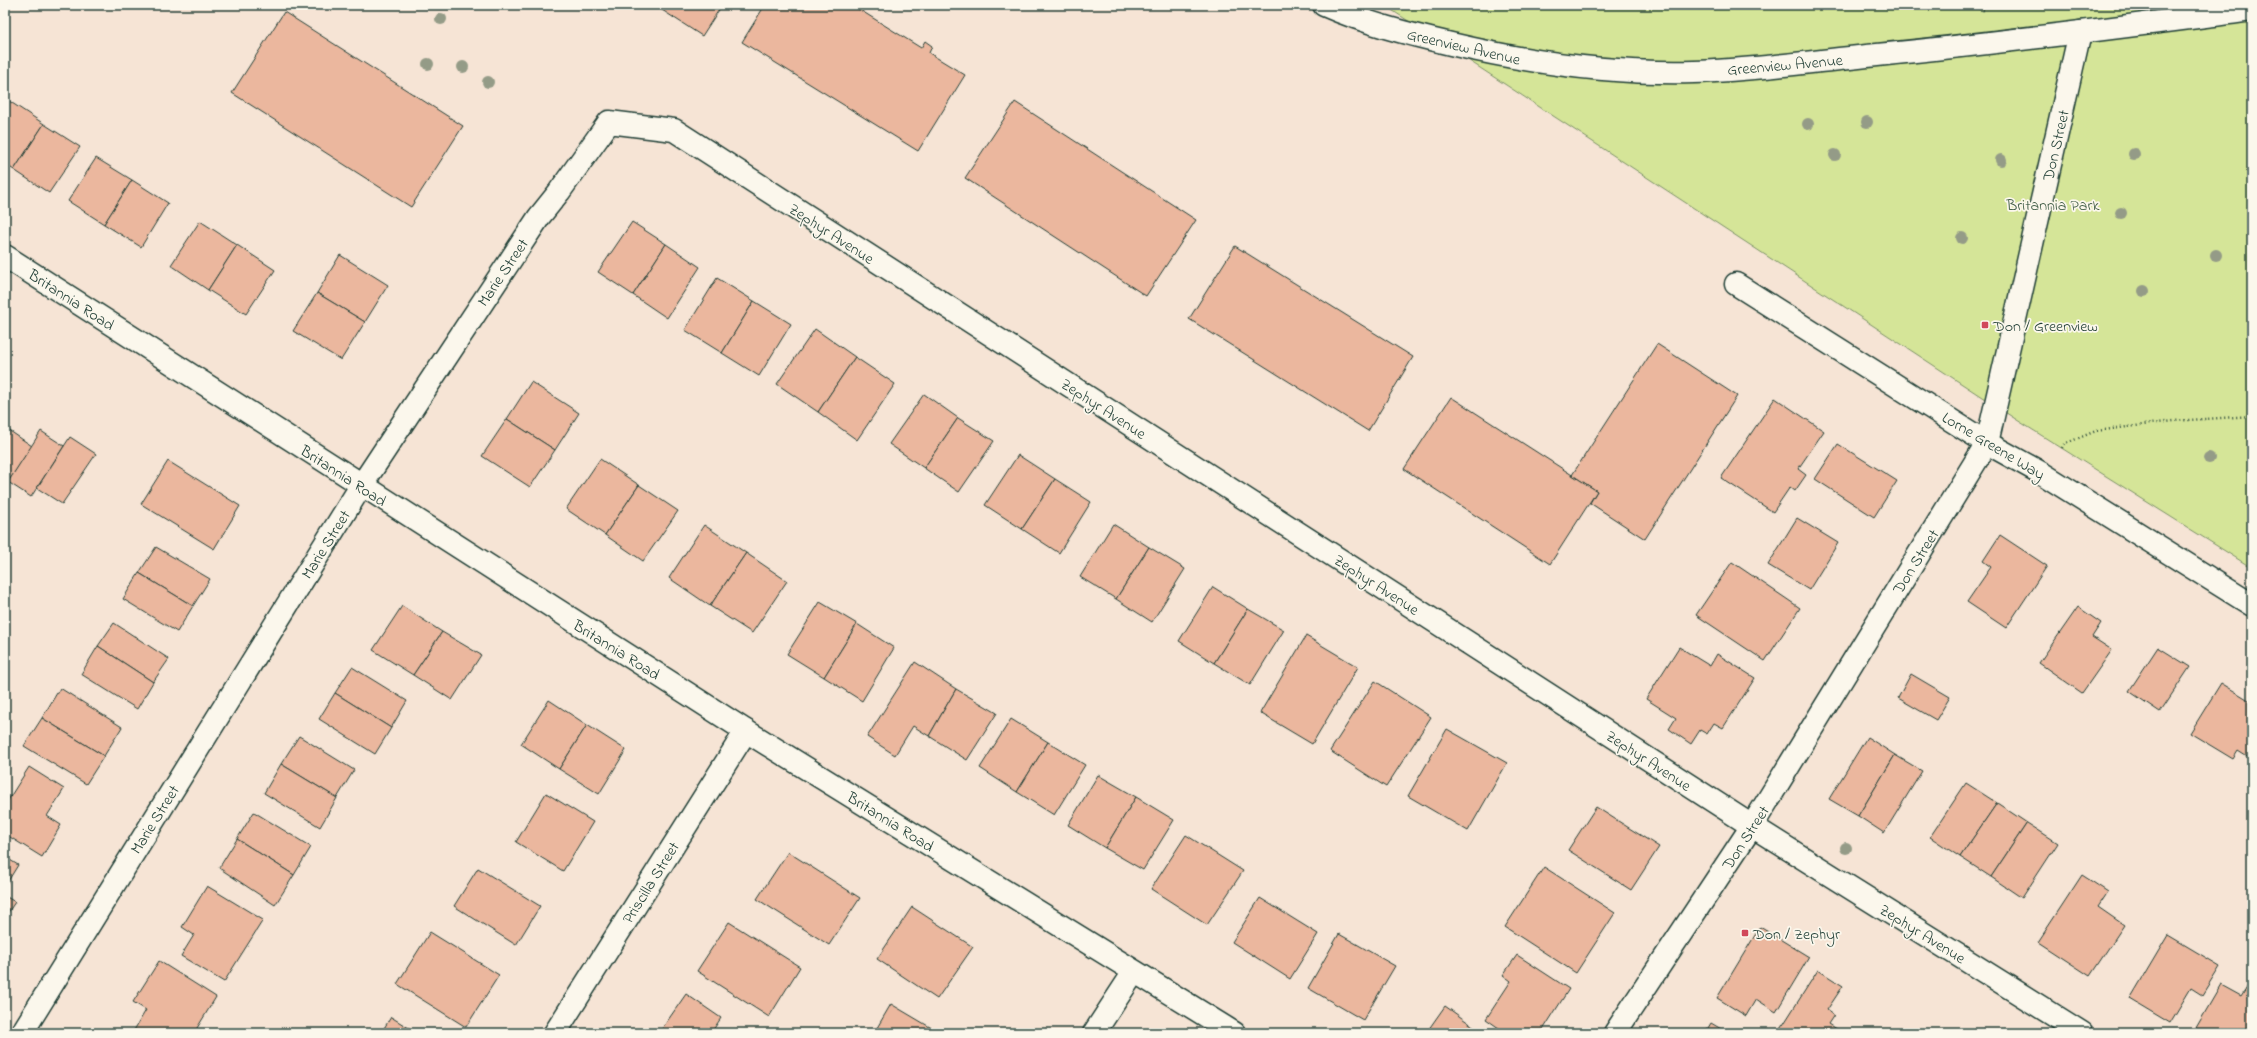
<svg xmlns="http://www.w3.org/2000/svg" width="2257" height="1038" viewBox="0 0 2257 1038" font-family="'Indie Flower',sans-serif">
  <rect width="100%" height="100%" fill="#f6e4d5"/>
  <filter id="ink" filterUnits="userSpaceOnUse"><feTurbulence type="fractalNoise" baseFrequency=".025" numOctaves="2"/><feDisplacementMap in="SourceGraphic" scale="8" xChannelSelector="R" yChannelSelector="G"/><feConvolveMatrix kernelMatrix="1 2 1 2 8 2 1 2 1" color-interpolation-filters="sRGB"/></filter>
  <g filter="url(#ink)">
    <!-- green -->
    <polygon fill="#d5e598" stroke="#7a9166" points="1384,5 2252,5 2252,568 2017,420"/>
    <!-- building -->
    <g fill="#ebb79e" stroke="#1f3d34">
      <polygon points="654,5 666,5 662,10"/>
      <polygon points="666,5 722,5 702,36 662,10"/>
      <polygon points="765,5 852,5 921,48 925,41 932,46 929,53 965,75 918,151 742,42"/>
      <polygon points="284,12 463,126 411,207 232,93"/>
      <polygon points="9,101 44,124 14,170 5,164 5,106"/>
      <polygon points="1015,102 1196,220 1146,296 965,178"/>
      <polygon points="44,124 80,147 49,193 14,170"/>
      <polygon points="96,158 132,180 104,224 68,201"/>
      <polygon points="132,180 168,203 141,247 104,224"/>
      <polygon points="200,221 237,245 208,290 171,265"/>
      <polygon points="632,222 666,244 633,295 598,272"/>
      <polygon points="666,244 700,267 667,318 633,295"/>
      <polygon points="237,245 275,270 246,314 208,290"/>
      <polygon points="1235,246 1413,357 1368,431 1189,319"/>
      <polygon points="340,255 388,285 365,322 317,293"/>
      <polygon points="717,278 754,301 722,353 685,330"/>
      <polygon points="317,293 365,322 341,360 293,331"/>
      <polygon points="754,301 791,324 759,376 722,353"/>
      <polygon points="815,329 855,357 818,412 777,384"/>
      <polygon points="1657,344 1737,396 1645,539 1590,503 1597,491 1572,475"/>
      <polygon points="855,357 895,384 857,440 818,412"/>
      <polygon points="531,382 579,413 555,450 507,419"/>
      <polygon points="924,394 958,418 924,468 889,444"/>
      <polygon points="1451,397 1597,491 1550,564 1404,469"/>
      <polygon points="1775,398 1824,431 1798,469 1806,475 1795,491 1790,487 1773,512 1721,478"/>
      <polygon points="958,418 994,441 959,492 924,468"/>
      <polygon points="507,419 555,450 530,487 482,456"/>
      <polygon points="5,422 10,425 5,432"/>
      <polygon points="7,429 32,446 5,487 5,432"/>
      <polygon points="41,431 64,446 31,497 8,482"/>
      <polygon points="70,437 96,454 62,504 37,488"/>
      <polygon points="1838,444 1897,481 1874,517 1815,479"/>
      <polygon points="1018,455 1055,479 1022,529 985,505"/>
      <polygon points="600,459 639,485 605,535 566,509"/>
      <polygon points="168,461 240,506 214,549 141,504"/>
      <polygon points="1055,479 1091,502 1059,553 1022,529"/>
      <polygon points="639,485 678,511 643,561 605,535"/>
      <polygon points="1797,518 1838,543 1809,590 1768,565"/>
      <polygon points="1113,524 1149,547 1116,599 1080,577"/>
      <polygon points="704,525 746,553 710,606 669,578"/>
      <polygon points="2000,535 2047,566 2006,628 1967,602 1991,567 1983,561"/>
      <polygon points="156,547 210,579 193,606 139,573"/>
      <polygon points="1149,547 1185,569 1152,622 1116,599"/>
      <polygon points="746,553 787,581 752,633 710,606"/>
      <polygon points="1732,562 1800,608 1765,661 1696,615"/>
      <polygon points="139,573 193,606 177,632 123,599"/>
      <polygon points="1213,587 1248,609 1214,663 1179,641"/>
      <polygon points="820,602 857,624 824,677 787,654"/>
      <polygon points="402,606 442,632 413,675 373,650"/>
      <polygon points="2078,607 2101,623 2092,637 2112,650 2082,693 2039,663"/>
      <polygon points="1248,609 1284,630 1250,685 1214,663"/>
      <polygon points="114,623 169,659 153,682 98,646"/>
      <polygon points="857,624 894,648 862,701 824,677"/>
      <polygon points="442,632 481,655 452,700 413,675"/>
      <polygon points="1306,636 1358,667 1312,744 1260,713"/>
      <polygon points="98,646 153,682 137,709 81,674"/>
      <polygon points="1679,647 1710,666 1717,654 1755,678 1723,728 1714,723 1707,734 1700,730 1691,744 1669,729 1676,718 1646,699"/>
      <polygon points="2158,647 2190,667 2160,712 2129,691"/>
      <polygon points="915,662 956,689 929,736 913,726 895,755 867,737"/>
      <polygon points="352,667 407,701 391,728 335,693"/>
      <polygon points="1911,674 1950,697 1936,720 1898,698"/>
      <polygon points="1375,681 1431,717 1386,787 1330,751"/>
      <polygon points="2221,683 2252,702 2252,754 2249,758 2238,751 2233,759 2190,733"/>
      <polygon points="60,688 122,727 104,756 42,718"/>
      <polygon points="956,689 997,713 967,760 929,736"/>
      <polygon points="335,693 391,728 375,754 319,719"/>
      <polygon points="549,700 587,725 559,769 521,744"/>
      <polygon points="42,718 104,756 86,784 24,746"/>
      <polygon points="1011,719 1048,742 1017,792 980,768"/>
      <polygon points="587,725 626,750 599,794 559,769"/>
      <polygon points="1447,729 1507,763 1468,831 1408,796"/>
      <polygon points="299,736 354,770 337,798 281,764"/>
      <polygon points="1867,737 1895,755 1858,816 1829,799"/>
      <polygon points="1048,742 1085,765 1054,815 1017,792"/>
      <polygon points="1895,755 1922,771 1884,833 1858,816"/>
      <polygon points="281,764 337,798 320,827 264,793"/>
      <polygon points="29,767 64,789 47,816 61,825 42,857 5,834 5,805"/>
      <polygon points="1098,775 1136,797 1105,848 1068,825"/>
      <polygon points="1966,783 1997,803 1960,857 1930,837"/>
      <polygon points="546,793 593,822 563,871 516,842"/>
      <polygon points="1136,797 1174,820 1143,870 1105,848"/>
      <polygon points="1997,803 2027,823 1991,877 1960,857"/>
      <polygon points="1596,807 1659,847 1631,890 1568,850"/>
      <polygon points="254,812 311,847 294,875 237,839"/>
      <polygon points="2027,823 2058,843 2022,898 1991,877"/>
      <polygon points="1186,835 1243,871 1207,925 1151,889"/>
      <polygon points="237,839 294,875 275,905 219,868"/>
      <polygon points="788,852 860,898 829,945 757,899"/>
      <polygon points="5,857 18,865 5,886"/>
      <polygon points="1544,867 1615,913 1576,973 1505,927"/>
      <polygon points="478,868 540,906 516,945 454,906"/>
      <polygon points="2082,875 2108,892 2098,907 2124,925 2090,976 2038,942"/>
      <polygon points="207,886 263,920 224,982 181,956 194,935 182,927"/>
      <polygon points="5,896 15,902 5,917"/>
      <polygon points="1260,898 1318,934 1290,979 1232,942"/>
      <polygon points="912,907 973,947 937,999 877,959"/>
      <polygon points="729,922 800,967 769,1017 697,971"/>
      <polygon points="1760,927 1809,957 1776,1012 1756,999 1746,1016 1717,998"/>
      <polygon points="430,932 499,975 466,1027 397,984"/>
      <polygon points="1339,934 1395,966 1363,1020 1308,988"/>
      <polygon points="2168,935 2220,966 2202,995 2191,988 2170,1023 2130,999"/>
      <polygon points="1517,955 1569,989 1541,1033 1506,1033 1486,1019 1511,981 1503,975"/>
      <polygon points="159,961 216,997 194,1033 133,1032 146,1010 133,1002"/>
      <polygon points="1818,970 1843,986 1827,1010 1834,1015 1828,1024 1842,1033 1778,1033"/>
      <polygon points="2221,985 2241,996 2248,985 2252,988 2252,1033 2193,1033"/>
      <polygon points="686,994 721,1018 711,1033 659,1033"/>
      <polygon points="891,1004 940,1033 874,1033"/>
      <polygon points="1445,1006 1483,1033 1426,1033"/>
      <polygon points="391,1017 417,1033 381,1033"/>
      <polygon points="1711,1023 1728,1033 1705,1033"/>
    </g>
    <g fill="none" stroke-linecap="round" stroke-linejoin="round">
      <!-- minor casing -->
      <g stroke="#1f3d34" stroke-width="25">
        <g id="minor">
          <path d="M1324,5C1365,23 1408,34 1451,44C1531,63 1611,74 1694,72C1755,70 1816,61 1877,55C2002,43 2127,26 2252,10"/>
          <polyline points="5,256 746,731 1234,1033"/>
          <polyline points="1736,284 1987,443 2043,474 2252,605"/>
          <polyline points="22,1033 361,486 539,217 559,192 609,122 674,130 1752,826 2082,1033"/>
          <polyline points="555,1033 746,731"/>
          <polyline points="1094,1033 1134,972"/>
          <polyline points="1615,1033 1752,826 1987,443 2080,32"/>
        </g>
      </g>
      <!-- path -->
      <g stroke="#1f3d34" stroke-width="2.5" stroke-dasharray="1 3" stroke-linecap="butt">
        <polyline points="1972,5 1985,11"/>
        <polyline points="2062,448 2064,444 2096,431 2174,421 2252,416"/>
      </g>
      <!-- minor -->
      <use href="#minor" stroke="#fbf7ec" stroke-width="22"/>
    </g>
    <!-- trees -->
    <g fill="#949b87">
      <circle cx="441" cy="19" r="6"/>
      <circle cx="428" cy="64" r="6"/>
      <circle cx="463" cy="67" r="6"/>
      <circle cx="488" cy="82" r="6"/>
      <circle cx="1867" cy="122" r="6"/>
      <circle cx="1808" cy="124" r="6"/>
      <circle cx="2134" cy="154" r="6"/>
      <circle cx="1835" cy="155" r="6"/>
      <circle cx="2001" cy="160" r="6"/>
      <circle cx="2121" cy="213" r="6"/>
      <circle cx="1962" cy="238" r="6"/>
      <circle cx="2216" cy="255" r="6"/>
      <circle cx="2144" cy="291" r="6"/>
      <circle cx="2209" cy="458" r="6"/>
      <circle cx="1846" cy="848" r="6"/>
    </g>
  </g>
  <!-- markers -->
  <g fill="#d1495b" stroke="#fbf7ec" stroke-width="1.5">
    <rect x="1981" y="321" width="8" height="8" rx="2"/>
    <rect x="1741" y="929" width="8" height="8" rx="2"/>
  </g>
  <g text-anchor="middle" stroke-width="3.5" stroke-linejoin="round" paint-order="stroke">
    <!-- street labels -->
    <g font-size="16" fill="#1f3d34" stroke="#fbf7ec">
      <text transform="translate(1464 46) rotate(13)" y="6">Greenview Avenue</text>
      <text transform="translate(1785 64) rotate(-5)" y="6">Greenview Avenue</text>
      <text transform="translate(2055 145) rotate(-77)" y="6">Don Street</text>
      <text transform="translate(832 233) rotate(33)" y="6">Zephyr Avenue</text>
      <text transform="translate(502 272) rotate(-56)" y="6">Marie Street</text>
      <text transform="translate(72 299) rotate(33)" y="6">Britannia Road</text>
      <text transform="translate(1104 408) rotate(33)" y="6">Zephyr Avenue</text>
      <text transform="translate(1994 445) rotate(31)" y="6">Lorne Greene Way</text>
      <text transform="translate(344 475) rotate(33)" y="6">Britannia Road</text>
      <text transform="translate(325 544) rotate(-58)" y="6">Marie Street</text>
      <text transform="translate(1915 561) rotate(-58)" y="6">Don Street</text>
      <text transform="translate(1377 584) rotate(33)" y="6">Zephyr Avenue</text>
      <text transform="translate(617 649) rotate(32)" y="6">Britannia Road</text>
      <text transform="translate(1649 760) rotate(33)" y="6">Zephyr Avenue</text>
      <text transform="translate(154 819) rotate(-58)" y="6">Marie Street</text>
      <text transform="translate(891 821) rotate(32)" y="6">Britannia Road</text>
      <text transform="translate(1745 837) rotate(-57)" y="6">Don Street</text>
      <text transform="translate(650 882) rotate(-58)" y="6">Priscilla Street</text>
      <text transform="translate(1923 933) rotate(32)" y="6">Zephyr Avenue</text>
    </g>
    <!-- park labels -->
    <g font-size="16" fill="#435f48" stroke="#fbf7ec">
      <text x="2053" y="210">Britannia Park</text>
    </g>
    <!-- poi labels -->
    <g font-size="16" fill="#1f3d34" stroke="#fbf7ec" text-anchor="start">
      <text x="1993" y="331">Don / Greenview</text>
      <text x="1753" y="939">Don / Zephyr</text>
    </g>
  </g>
  <!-- margin -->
  <rect width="2257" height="1038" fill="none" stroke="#fbf7ec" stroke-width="20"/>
  <rect x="10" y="10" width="2237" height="1018" fill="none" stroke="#1f3d34" stroke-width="1.5" filter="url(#ink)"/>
</svg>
